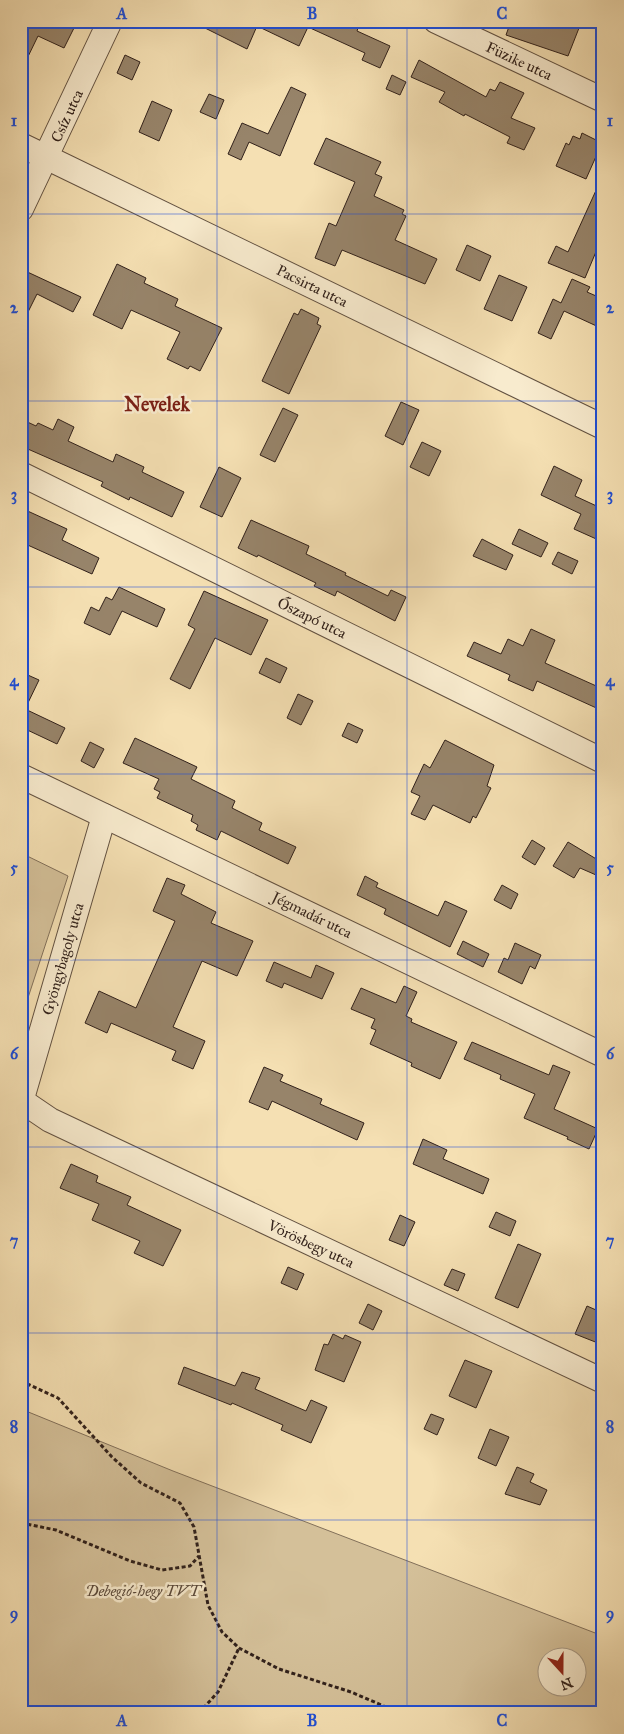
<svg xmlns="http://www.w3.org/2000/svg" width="624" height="1734" viewBox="0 0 624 1734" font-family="'IM FELL Great Primer',serif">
  <rect width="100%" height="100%" fill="#f5e0b3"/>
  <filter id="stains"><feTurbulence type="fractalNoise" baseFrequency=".004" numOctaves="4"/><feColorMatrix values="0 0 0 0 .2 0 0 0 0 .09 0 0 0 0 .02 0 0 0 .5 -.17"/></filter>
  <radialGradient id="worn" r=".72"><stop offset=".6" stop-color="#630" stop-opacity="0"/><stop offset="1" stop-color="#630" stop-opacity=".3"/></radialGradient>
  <!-- green -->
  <g fill="#d4c099" stroke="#82705a" fill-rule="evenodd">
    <polygon points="21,853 68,876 21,1019"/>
    <path d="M21,1409L173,1471L603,1636V1713H21ZM546,1656H576V1686H546Z"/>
  </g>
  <!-- building -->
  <g fill="#97846a" stroke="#31211b">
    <polygon points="21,21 65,21 75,26 64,48 38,36 21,71"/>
    <polygon points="191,21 343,21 358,28 357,31 390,46 380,68 362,60 365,53 308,27 299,46 257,26 247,49"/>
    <polygon points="511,21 560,21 579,28 568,56 506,35"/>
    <polygon points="125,55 140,62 132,80 117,73"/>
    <polygon points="419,60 486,97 490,89 495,91 500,82 524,93 511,118 535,128 524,150 507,143 510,137 465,114 464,116 439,102 445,92 411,77"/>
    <polygon points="392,75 406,82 400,95 386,89"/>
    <polygon points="291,87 306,94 280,156 249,142 241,160 228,154 242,123 268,134"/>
    <polygon points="209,94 224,100 216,119 200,112"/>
    <polygon points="152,101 172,110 159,141 139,132"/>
    <polygon points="582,133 602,143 586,179 556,166 566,143 569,145 573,136 580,139"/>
    <polygon points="326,138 381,162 375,174 382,177 374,196 404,210 402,214 406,216 395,240 437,259 425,284 342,250 335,266 315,258 329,223 336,226 355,182 314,164"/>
    <polygon points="603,175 603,249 598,247 585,278 548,263 556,246 568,252"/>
    <polygon points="467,245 491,256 480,281 456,270"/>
    <polygon points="117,264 146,278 144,283 178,299 175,306 222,328 200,371 190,366 188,369 167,359 180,332 131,310 122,329 93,315"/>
    <polygon points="21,269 81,297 73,312 37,294 21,326"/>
    <polygon points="499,275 527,287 512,321 484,309"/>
    <polygon points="572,279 590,287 587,292 603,299 603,329 564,311 551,339 538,333 553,299 561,303"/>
    <polygon points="301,309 319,318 317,324 321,326 289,394 262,381 294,313 298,315"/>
    <polygon points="401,402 419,410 403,445 385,436"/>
    <polygon points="283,408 298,415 275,462 260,455"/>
    <polygon points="21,419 36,426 38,423 53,430 58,419 74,427 68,441 113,462 116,454 144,467 142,472 184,492 172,517 130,497 129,500 101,486 103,482 21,446"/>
    <polygon points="422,442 441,451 429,476 410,467"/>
    <polygon points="554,466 582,480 575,496 603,509 603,542 574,529 581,514 541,495"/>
    <polygon points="219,467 241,478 222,517 200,507"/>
    <polygon points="21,508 67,529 62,540 99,558 92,574 21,542"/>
    <polygon points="251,520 309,546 306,554 346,573 345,575 388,596 391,590 406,597 395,621 337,591 335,596 314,586 316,583 258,555 257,557 238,548"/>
    <polygon points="519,529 548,543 541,557 512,544"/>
    <polygon points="482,539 513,555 506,570 473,556"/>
    <polygon points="558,552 578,561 572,574 552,564"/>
    <polygon points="119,587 165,609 157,627 122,611 110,635 84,623 91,607 99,611 106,597 112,600"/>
    <polygon points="204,591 268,620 251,655 215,638 190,689 170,679 195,629 188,625"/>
    <polygon points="531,629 555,640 545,663 603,689 603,711 537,681 533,691 508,680 510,675 467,656 474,642 501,654 508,639 523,646"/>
    <polygon points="266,658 287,668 280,683 259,673"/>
    <polygon points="21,672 39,680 25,709 65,728 57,744 21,727"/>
    <polygon points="298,694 313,701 301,725 287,718"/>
    <polygon points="348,723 363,730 357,743 342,736"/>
    <polygon points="135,738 197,767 191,779 235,801 232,808 262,823 259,830 296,847 288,864 221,831 217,840 196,830 198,825 191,821 193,815 157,798 160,792 154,789 159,779 123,763"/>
    <polygon points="445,740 494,765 487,786 491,788 476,818 473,816 470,823 433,805 425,820 411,814 420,796 411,792 424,764 430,768"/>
    <polygon points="90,742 104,749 94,768 81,761"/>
    <polygon points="532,840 545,848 535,865 522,857"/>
    <polygon points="568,842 603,863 603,878 580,868 574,878 553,866"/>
    <polygon points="365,876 378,883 376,887 438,916 445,901 467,911 450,947 384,914 386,909 357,895"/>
    <polygon points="167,878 185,885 181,894 216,912 211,923 253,941 237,976 202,961 173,1027 205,1041 193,1069 172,1060 176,1051 111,1023 107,1033 85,1023 99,991 136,1008 175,921 153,911"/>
    <polygon points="502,885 518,894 511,909 494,900"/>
    <polygon points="463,941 489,954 483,967 457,954"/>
    <polygon points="515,943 541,955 535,969 530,966 522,984 498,972 504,958 508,960"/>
    <polygon points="274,962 311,978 316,965 334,973 322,999 284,983 282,988 266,981"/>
    <polygon points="404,986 417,992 406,1016 412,1019 411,1022 457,1042 440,1079 411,1066 412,1063 370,1044 376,1030 371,1028 375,1019 351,1009 361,988 396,1003"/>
    <polygon points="472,1042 549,1075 553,1065 570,1072 554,1109 598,1129 589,1149 567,1139 568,1137 524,1118 535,1094 500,1079 501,1075 464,1059"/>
    <polygon points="264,1067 283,1075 280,1081 322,1099 320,1104 364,1123 357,1140 272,1101 268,1110 249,1102"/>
    <polygon points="423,1139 447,1150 443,1159 489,1179 483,1194 413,1164"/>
    <polygon points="71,1164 98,1176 96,1182 131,1197 127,1205 181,1230 163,1266 134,1253 140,1241 92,1220 99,1204 60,1188"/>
    <polygon points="496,1212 516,1221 510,1236 489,1227"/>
    <polygon points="400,1215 415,1222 404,1246 389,1240"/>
    <polygon points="518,1244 541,1254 518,1308 495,1298"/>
    <polygon points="288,1267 304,1274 297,1290 281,1283"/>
    <polygon points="452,1269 465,1274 458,1291 444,1285"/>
    <polygon points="368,1304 382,1311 373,1330 359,1323"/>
    <polygon points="587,1306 603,1313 603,1345 575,1334"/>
    <polygon points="333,1334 343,1339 345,1335 361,1342 344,1382 315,1370 324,1344 328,1345"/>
    <polygon points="465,1360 492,1371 476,1408 449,1396"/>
    <polygon points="184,1367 235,1386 242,1372 260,1378 255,1389 306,1411 311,1400 327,1407 311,1443 281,1430 283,1425 232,1403 231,1405 178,1384"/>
    <polygon points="431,1414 444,1419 437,1435 424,1429"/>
    <polygon points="490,1429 509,1437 496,1466 478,1458"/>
    <polygon points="517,1467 534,1474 530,1482 547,1490 540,1505 505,1494"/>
  </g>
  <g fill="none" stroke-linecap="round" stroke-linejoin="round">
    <!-- minor casing -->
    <g stroke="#625141" stroke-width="26">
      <g id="minor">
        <polyline points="436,21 603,100"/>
        <polyline points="21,145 603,427"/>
        <polyline points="21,209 110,21"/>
        <polyline points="21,474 603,761"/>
        <polyline points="21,776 603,1055"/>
        <polyline points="22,1101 50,1120 603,1381"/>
        <polyline points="21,1102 104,816"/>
      </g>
    </g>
    <!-- path -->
    <g stroke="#31211b" stroke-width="3" stroke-dasharray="4 2.5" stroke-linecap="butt">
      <polyline points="21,1381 58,1398 112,1457 141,1483 180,1503 194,1527 208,1605 222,1632 239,1648 279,1669 351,1692 400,1713"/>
      <polyline points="21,1523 56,1530 130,1561 162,1570 190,1566 199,1556"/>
      <polyline points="199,1713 218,1692 239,1648"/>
    </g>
    <!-- minor -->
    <use href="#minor" stroke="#f8ebce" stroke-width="24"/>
  </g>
  <!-- grid -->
  <path fill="none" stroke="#1d4ed8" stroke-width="1" stroke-opacity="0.55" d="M217,21V1713M407,21V1713M21,214H603M21,401H603M21,587H603M21,774H603M21,960H603M21,1147H603M21,1333H603M21,1520H603"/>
  <g text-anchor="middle" stroke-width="5" stroke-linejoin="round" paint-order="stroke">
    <!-- street labels -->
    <g font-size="15" fill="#31211b" stroke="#f8ebce">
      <text transform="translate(519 61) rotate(25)" y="5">Füzike utca</text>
      <text transform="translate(67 116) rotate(-65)" y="5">Csíz utca</text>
      <text transform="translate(312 286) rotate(26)" y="5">Pacsirta utca</text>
      <text transform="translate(312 618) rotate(26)" y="5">Őszapó utca</text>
      <text transform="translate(312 915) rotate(26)" y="5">Jégmadár utca</text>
      <text transform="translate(63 959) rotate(-74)" y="5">Gyöngybagoly utca</text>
      <text transform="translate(311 1244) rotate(25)" y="5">Vörösbegy utca</text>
    </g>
    <!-- park labels -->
    <g font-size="15" font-style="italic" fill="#5a493a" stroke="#f8ebce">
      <text x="143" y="1596">Debegió-hegy TVT</text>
    </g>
    <!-- district labels -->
    <g font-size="20" font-weight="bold" fill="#7a1f14" stroke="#f8ebce">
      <text x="157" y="411">Nevelek</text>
    </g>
  </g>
  <!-- margin -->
  <rect width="624" height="1734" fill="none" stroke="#f5e0b3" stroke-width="55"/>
  <!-- north arrow -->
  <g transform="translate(562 1672) rotate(159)"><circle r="24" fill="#f8ebce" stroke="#a89a86"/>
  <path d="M0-4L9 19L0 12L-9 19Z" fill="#8f2418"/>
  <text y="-8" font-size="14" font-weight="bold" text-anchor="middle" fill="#31211b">N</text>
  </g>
  <rect x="28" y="28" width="568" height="1678" fill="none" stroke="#1d4ed8" stroke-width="2"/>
  <g font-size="16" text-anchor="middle" font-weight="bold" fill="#1d4ed8">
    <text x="122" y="19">A</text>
    <text x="312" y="19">B</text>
    <text x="502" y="19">C</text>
    <text x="14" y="126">1</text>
    <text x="610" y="126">1</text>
    <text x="14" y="313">2</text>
    <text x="610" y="313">2</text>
    <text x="14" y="500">3</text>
    <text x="610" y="500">3</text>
    <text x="14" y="686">4</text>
    <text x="610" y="686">4</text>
    <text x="14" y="873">5</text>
    <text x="610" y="873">5</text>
    <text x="14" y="1059">6</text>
    <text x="610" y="1059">6</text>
    <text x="14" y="1246">7</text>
    <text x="610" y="1246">7</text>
    <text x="14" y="1432">8</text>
    <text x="610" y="1432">8</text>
    <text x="14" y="1619">9</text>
    <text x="610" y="1619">9</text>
    <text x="122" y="1726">A</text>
    <text x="312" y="1726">B</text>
    <text x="502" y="1726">C</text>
  </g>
  <rect width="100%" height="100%" filter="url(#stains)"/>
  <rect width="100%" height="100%" fill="url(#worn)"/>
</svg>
